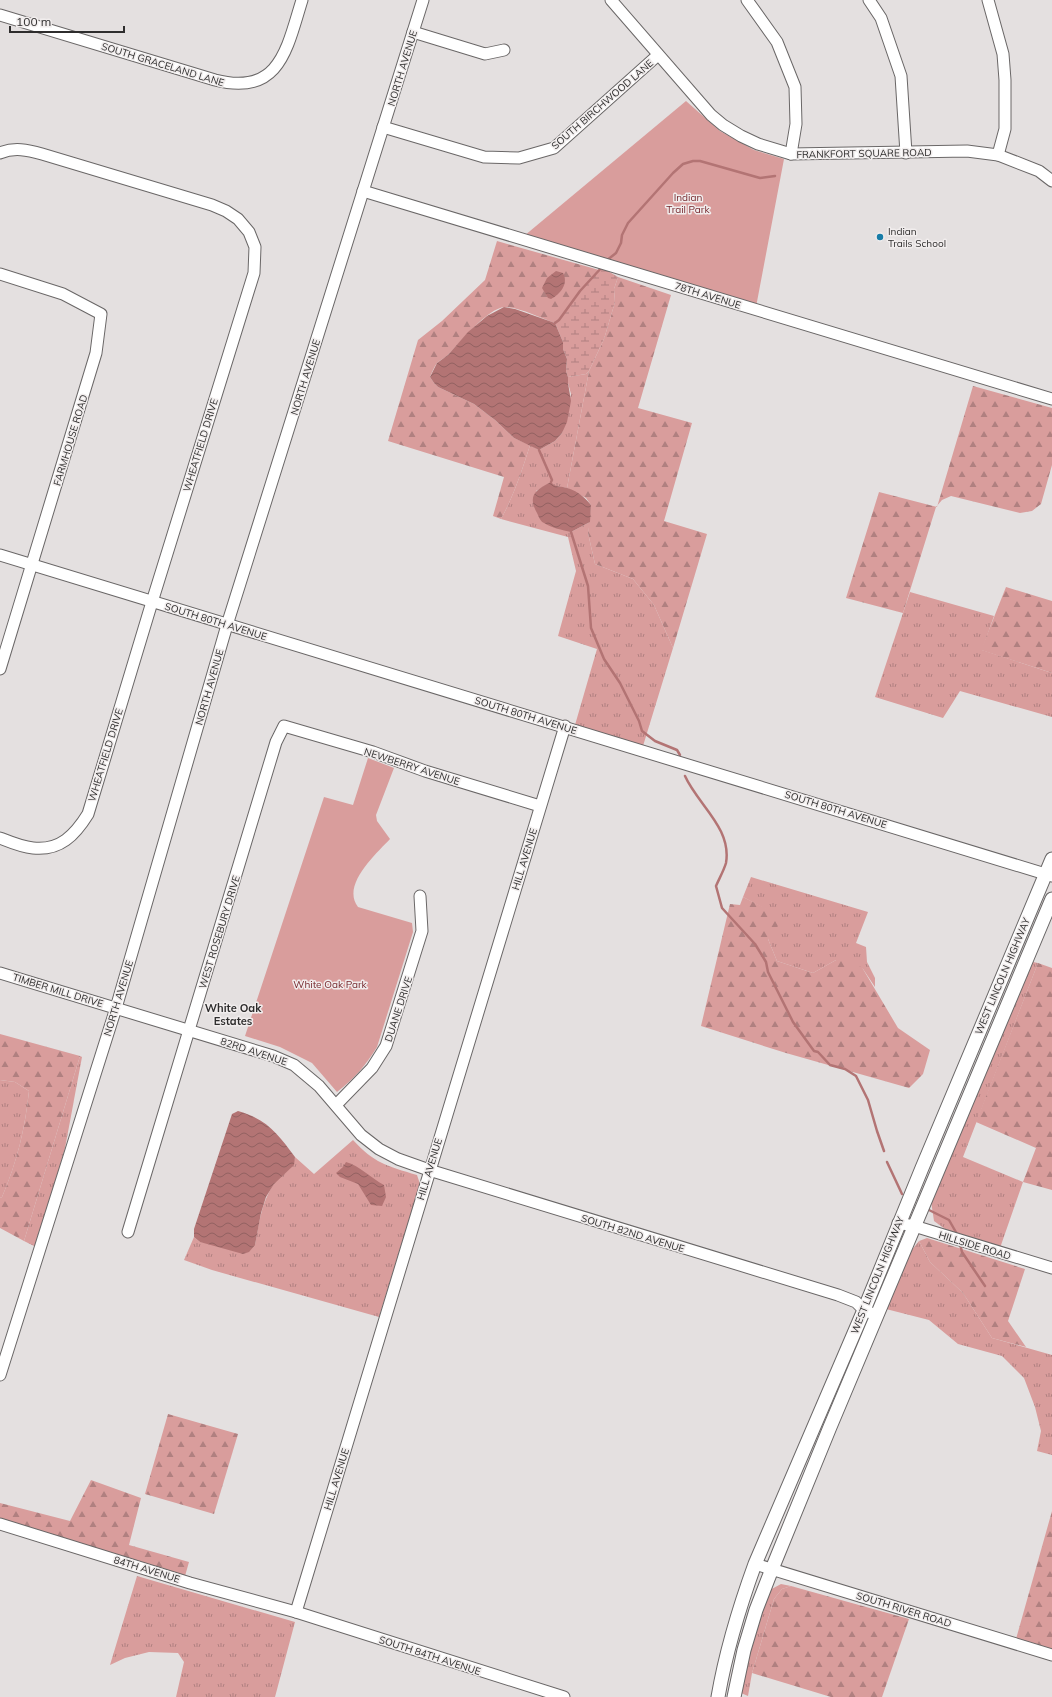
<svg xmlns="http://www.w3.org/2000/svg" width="1052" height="1697" viewBox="0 0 1052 1697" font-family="Mulish,sans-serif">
  <defs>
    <pattern id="grass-tufts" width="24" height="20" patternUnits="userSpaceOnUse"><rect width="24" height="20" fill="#d99d9c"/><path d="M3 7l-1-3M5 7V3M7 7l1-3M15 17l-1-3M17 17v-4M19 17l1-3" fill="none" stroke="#b08080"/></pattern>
    <pattern id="forest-firs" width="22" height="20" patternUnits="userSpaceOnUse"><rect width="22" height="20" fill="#d99d9c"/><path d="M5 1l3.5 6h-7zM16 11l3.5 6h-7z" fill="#b08080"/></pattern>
    <pattern id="wetland-marsh" width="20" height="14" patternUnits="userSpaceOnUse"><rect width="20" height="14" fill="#d99d9c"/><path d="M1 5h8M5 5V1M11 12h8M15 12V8" fill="none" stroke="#b08080"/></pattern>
    <pattern id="water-waves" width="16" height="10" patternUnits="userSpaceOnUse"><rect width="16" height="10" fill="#b37474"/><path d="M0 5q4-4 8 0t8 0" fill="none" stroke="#926060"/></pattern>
  </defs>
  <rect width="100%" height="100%" fill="#e4e0e0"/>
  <!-- grass -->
  <g fill="url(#grass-tufts)">
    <path d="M589,371L567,488L555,486L551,483L536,491L571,532L590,522L588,533L595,564L633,579L654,605L673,648L643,746L575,725L597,649L558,636L576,571L568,537L501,519C514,495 522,471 530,445L539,450L555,441L562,433L571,394L568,383V377L586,374Z"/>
    <polygon points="910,592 994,616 982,650 1052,673 1052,717 960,691 943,718 875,697"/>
    <polygon points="751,877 868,912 856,943 866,947 867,962 875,978 875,987 863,969 836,960 813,973 777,961 768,939 771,912 743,897"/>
    <polygon points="1033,962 1038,963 963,1157 1023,1182 1000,1248 945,1229 934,1221 931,1201 942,1173"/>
    <polygon points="80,1056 82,1057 65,1148 36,1247 24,1241"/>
    <path d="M0,1080L15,1082L29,1091C25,1129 17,1162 2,1197L0,1198Z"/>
    <path d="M353,1140C374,1163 387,1166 417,1175L420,1184L379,1317L212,1270L184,1260L194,1237L200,1242L255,1245C259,1224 261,1204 273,1185C280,1174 292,1171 295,1157L314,1174Z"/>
    <polygon points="919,1241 930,1262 963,1293 992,1338 1052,1355 1052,1455 1037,1451 1041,1431 1035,1407 1024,1378 1002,1356 958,1344 929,1320 886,1309 911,1251"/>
    <polygon points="137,1576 295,1622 275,1697 176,1697 184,1662 178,1653 149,1652 125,1658 110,1665"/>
    <polygon points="781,1584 791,1586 782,1589 774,1599 752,1673 748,1696 741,1693 747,1658 768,1591"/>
  </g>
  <!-- forest -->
  <g fill="url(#forest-firs)">
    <path d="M497,241L599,270L580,291L559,320L555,323C541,318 519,307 505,307C487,308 459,344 447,356C444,358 440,360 437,363C434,367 432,372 430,377L434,383L438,387L474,404L495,420L514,438L530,445C522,471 514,495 501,519L493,516L504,477L388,441L418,340L442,321L485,280Z"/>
    <polygon points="618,277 671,295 638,408 692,423 664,521 707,534 673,648 654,605 633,579 595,564 588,533 591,505 586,498 567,488 589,371 604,339 615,302 614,289"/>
    <polygon points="973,386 1052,408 1052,465 1041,504 1032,511 1020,513 951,496 942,500 936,507 903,613 846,598 879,492 937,507"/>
    <polygon points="1006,587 1052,601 1052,673 981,650"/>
    <polygon points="743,897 771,911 778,926 768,939 777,961 813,973 836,960 850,958 863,969 898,1028 930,1050 923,1074 909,1088 786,1053 701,1026 730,904 740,905"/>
    <polygon points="1038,963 1052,968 1052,1190 1023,1182 1036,1148 976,1122"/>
    <path d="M0,1034L80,1056L24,1241L0,1228V1198L2,1197C17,1162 25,1129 29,1091L15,1082L0,1080Z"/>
    <polygon points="927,1238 1025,1269 1008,1321 1026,1347 992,1338 963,1293 930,1262 919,1241"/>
    <polygon points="168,1414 238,1434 214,1514 145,1494"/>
    <polygon points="91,1480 141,1498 129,1545 189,1562 185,1576 0,1520 0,1503 70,1521"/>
    <polygon points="1052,1511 1052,1650 1016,1639"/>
    <polygon points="791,1586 909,1619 882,1697 831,1697 752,1673 774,1599 782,1589"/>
  </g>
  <!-- wetland -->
  <polygon fill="url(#wetland-marsh)" points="601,267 618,277 614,289 615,302 604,339 589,371 586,374 568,377 566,371 567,359 563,349 563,342 555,323 559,320 580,291"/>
  <!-- green -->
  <g fill="#d99d9c">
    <polygon points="686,101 720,131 754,150 784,159 756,307 524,236"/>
    <path d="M368,758L394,768L376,815L377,821L390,839C376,854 341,885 358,907L412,923L413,932L377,1047C366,1065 354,1079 337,1092L312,1063L280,1047L245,1036L324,797L353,805Z"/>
  </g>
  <!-- water -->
  <g fill="url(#water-waves)">
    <path d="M556,271L563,273C569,284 560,294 551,299L548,298L542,288L547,278Z"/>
    <polygon points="504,307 515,309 555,323 563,342 563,349 567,359 566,371 568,377 568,383 571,401 567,422 562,433 555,441 539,450 514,438 495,420 474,404 438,387 434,383 430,377 437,363 448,355 468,332 487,316"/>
    <path d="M551,482C555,487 558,486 563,487C575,489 584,496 591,505L590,522L571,532C562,530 552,528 544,523C540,521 539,517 537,513C527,495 536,490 551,482Z"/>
    <path d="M238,1111C267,1119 278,1134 295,1157L294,1165L274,1184L266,1197L261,1213L255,1245L249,1252L243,1254L200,1242L194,1237V1229L232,1114Z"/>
    <path d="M346,1162C360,1166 371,1178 384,1185L386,1197L382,1206L371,1205L358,1184L340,1177L336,1173L343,1167Z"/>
  </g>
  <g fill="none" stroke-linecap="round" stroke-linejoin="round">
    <!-- stream -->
    <g stroke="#b37474" stroke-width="2.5">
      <polyline points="606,261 616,253 621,243 622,235 628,223 673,173 683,164 693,161 700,161 760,178 775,176"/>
      <polyline points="555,323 559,320 580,291 603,266"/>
      <polyline points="539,450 552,480 551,482"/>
      <polyline points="571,532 588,586 591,628 604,659 620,683 639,721 642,731 655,741 677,750 680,755"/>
      <path d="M685,776C698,805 732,828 726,863C724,870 719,879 716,886L722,908L755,944L766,962L768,972L793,1022L814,1051L818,1052L830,1065L845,1069L856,1076L868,1100L877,1131L884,1151"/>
      <polyline points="887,1162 902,1194"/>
      <polyline points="929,1210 949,1220 957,1234"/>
      <polyline points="960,1244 962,1252 985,1286"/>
    </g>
    <!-- minor casing -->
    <g stroke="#6a6767" stroke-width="13">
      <g id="minor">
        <polyline points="611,0 711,115 723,125 741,136 758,144 791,154 967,151 998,155 1039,171 1052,181"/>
        <polyline points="747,0 777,42 795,87 796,124 791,154"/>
        <polyline points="869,0 881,18 901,76 906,153"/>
        <polyline points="988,0 1003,54 1005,80 1005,129 998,155"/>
        <path d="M0,15L215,80C280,97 287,48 302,0"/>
        <polyline points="413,32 485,54 504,50"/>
        <polyline points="383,127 484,157 519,158 554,148 658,55"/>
        <path d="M0,153C14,147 28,150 42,154L212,205L226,211L238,219L249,232L255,247L254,273L152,602L88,814C75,835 60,851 33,848C22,847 10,842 0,838"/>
        <polyline points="363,191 1052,399"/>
        <polyline points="0,274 63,294 101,314 96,353 0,669"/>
        <polyline points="0,555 1052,876"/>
        <polyline points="0,973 273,1056 294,1065 319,1086 361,1135 379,1149 398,1159 429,1170 838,1295 856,1302 864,1310 871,1313"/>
        <polyline points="336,1105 372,1068 386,1046 422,931 420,896"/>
        <polyline points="898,1223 914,1226 1052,1268"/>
        <polyline points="128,1232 276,742 284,726 373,752 425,771 540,806"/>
        <polyline points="0,1375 116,1008 227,625 423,0"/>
        <polyline points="0,1524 190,1583 296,1612 564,1697"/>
        <polyline points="755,1564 1052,1655"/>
        <polyline points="296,1612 565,726"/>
      </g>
    </g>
    <!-- major casing -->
    <g stroke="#6a6767" stroke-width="15">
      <g id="major">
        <path d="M718,1697C726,1651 739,1608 755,1564L864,1310L922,1168L1052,859"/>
        <polyline points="734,1697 744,1650 756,1610 772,1569 830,1427 1052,899"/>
      </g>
    </g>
    <!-- minor -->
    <use href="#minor" stroke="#fff" stroke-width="11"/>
    <!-- major -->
    <use href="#major" stroke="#fff" stroke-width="13"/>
  </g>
  <!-- markers -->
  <circle fill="#177ca7" stroke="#f1eded" stroke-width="1.5" cx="880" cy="237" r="4"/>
  <g text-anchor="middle" stroke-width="3" stroke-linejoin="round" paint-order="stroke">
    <!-- street labels -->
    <g font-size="10" fill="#2e2d2d" stroke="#f1eded">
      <text transform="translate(163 64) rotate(17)" y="4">SOUTH GRACELAND LANE</text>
      <text transform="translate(402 68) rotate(-73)" y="4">NORTH AVENUE</text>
      <text transform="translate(602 104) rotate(-41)" y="4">SOUTH BIRCHWOOD LANE</text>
      <text transform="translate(864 153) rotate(-1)" y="4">FRANKFORT SQUARE ROAD</text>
      <text transform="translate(708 295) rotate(17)" y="4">78TH AVENUE</text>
      <text transform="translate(305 377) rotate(-73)" y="4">NORTH AVENUE</text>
      <text transform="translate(70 440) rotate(-73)" y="4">FARMHOUSE ROAD</text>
      <text transform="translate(200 445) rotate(-73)" y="4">WHEATFIELD DRIVE</text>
      <text transform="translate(216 621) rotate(17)" y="4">SOUTH 80TH AVENUE</text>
      <text transform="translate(209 687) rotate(-74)" y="4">NORTH AVENUE</text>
      <text transform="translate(526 715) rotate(17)" y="4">SOUTH 80TH AVENUE</text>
      <text transform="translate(105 755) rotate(-73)" y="4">WHEATFIELD DRIVE</text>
      <text transform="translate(412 766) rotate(18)" y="4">NEWBERRY AVENUE</text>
      <text transform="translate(836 809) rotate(17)" y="4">SOUTH 80TH AVENUE</text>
      <text transform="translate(524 859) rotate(-73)" y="4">HILL AVENUE</text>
      <text transform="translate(219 932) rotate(-73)" y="4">WEST ROSEBURY DRIVE</text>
      <text transform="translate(1002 976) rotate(-67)" y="4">WEST LINCOLN HIGHWAY</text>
      <text transform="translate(58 990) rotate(17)" y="4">TIMBER MILL DRIVE</text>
      <text transform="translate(118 998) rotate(-73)" y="4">NORTH AVENUE</text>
      <text transform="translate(398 1009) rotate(-72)" y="4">DUANE DRIVE</text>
      <text transform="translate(254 1051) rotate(18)" y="4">82RD AVENUE</text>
      <text transform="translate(429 1169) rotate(-73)" y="4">HILL AVENUE</text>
      <text transform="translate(633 1233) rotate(17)" y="4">SOUTH 82ND AVENUE</text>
      <text transform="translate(975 1245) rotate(17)" y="4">HILLSIDE ROAD</text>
      <text transform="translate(877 1275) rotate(-68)" y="4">WEST LINCOLN HIGHWAY</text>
      <text transform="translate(336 1479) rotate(-73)" y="4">HILL AVENUE</text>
      <text transform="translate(147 1569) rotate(17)" y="4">84TH AVENUE</text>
      <text transform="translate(904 1609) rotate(17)" y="4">SOUTH RIVER ROAD</text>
      <text transform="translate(430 1655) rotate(18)" y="4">SOUTH 84TH AVENUE</text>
    </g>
    <!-- park labels -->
    <g font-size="10" fill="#74252b" stroke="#f1eded">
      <text x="688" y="201">Indian<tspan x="688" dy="12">Trail Park</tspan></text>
      <text x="330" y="988">White Oak Park</text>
    </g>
    <!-- poi labels -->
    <g font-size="10" fill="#2e2d2d" stroke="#f1eded" text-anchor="start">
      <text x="888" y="235">Indian<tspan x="888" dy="12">Trails School</tspan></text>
    </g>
    <!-- neighbourhood labels -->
    <g font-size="11" font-weight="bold" fill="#2e2d2d" stroke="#f1eded">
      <text x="233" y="1012">White Oak<tspan x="233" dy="13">Estates</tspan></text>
    </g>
  </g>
  <!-- scale -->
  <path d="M10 26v6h114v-6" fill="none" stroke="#2e2d2d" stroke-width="2"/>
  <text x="16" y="26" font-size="12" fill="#2e2d2d" stroke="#f1eded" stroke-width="3" paint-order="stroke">100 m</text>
</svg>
